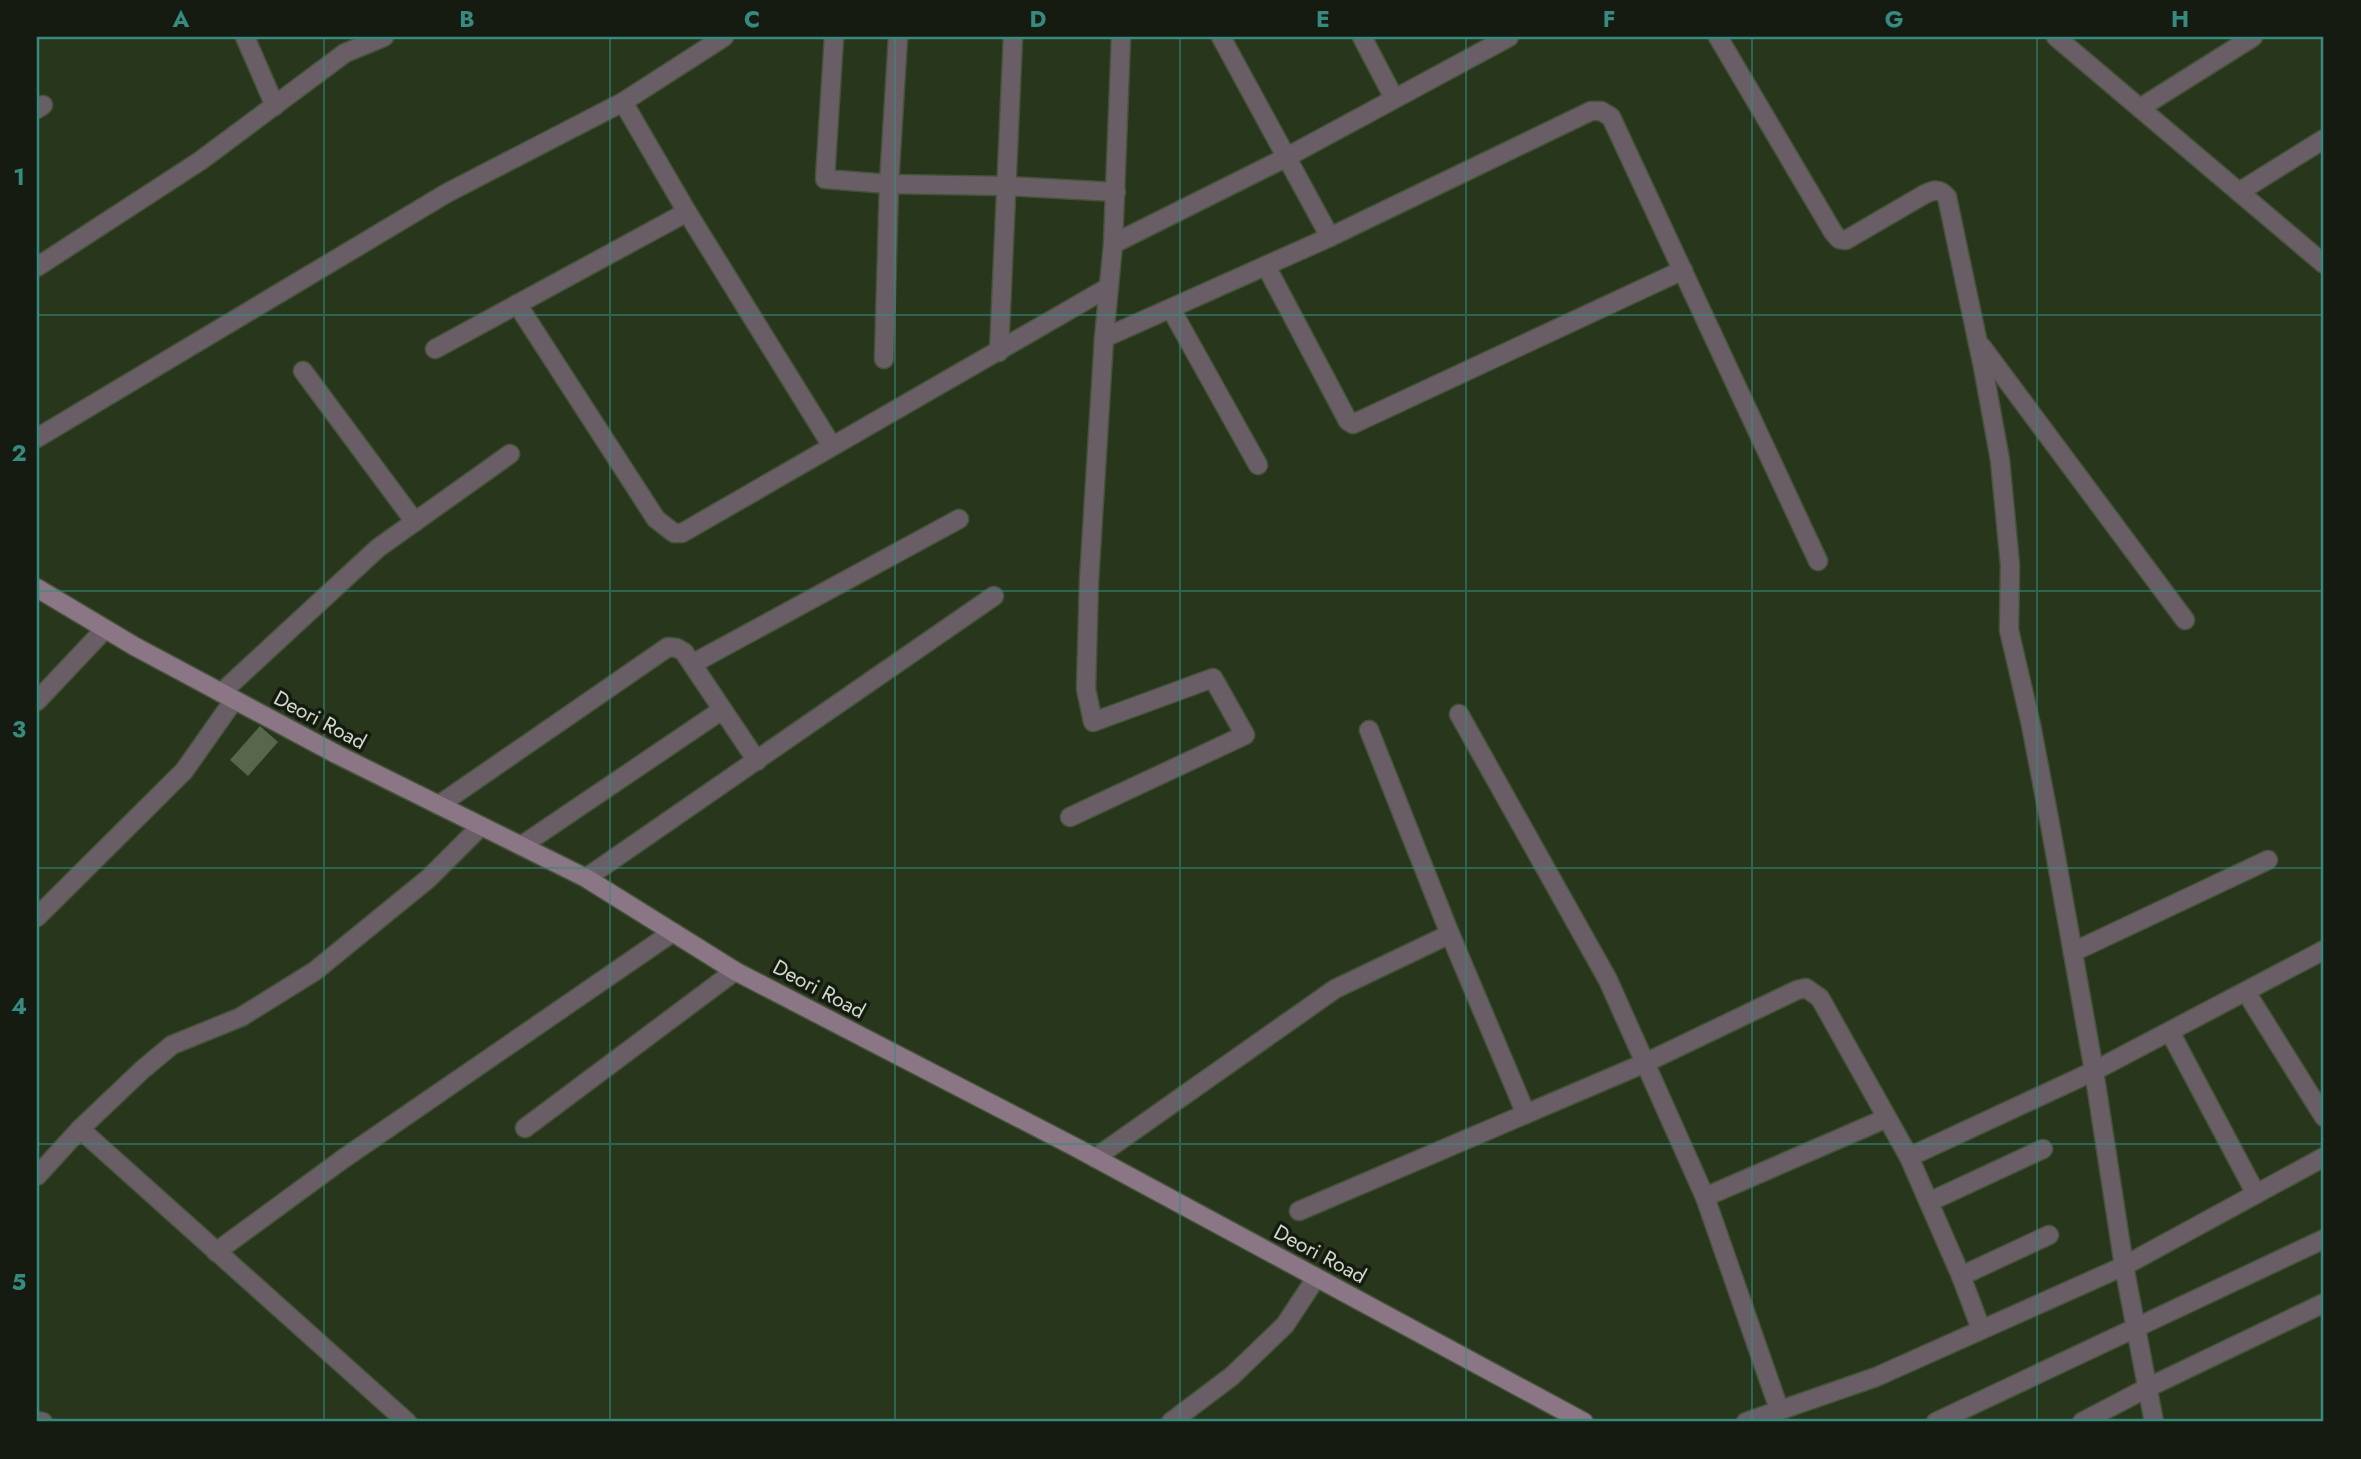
<svg xmlns="http://www.w3.org/2000/svg" width="2361" height="1459" viewBox="0 0 2361 1459" font-family="Jost,sans-serif">
  <rect width="100%" height="100%" fill="#28361c"/>
  <!-- building -->
  <polygon fill="#58674b" points="260,726 278,742 248,776 230,760"/>
  <g fill="none" stroke-linecap="round" stroke-linejoin="round">
    <!-- street casing -->
    <g stroke="#46533b" stroke-width="21">
      <g id="street">
        <polyline points="245,37 275,106"/>
        <polyline points="834,37 825,179 889,184 1006,186 1116,192"/>
        <polyline points="1221,37 1330,237"/>
        <polyline points="1362,37 1394,98"/>
        <path d="M1718,37L1833,232L1839,239L1846,240L1925,194C1934,190 1940,188 1947,197L1983,367L2000,460L2010,565L2009,630L2031,725L2050,824L2094,1071L2124,1266L2154,1422"/>
        <polyline points="2056,37 2324,264"/>
        <polyline points="623,102 687,212 832,446"/>
        <polyline points="2140,108 2253,37"/>
        <polyline points="37,109 43,105"/>
        <polyline points="2239,192 2324,139"/>
        <polyline points="1113,244 1285,158 1509,37"/>
        <polyline points="1266,266 1348,421 1353,424 1683,270"/>
        <polyline points="37,267 200,161 345,53 384,37"/>
        <polyline points="517,304 656,519 674,533 682,533 1109,287"/>
        <polyline points="1171,309 1258,465"/>
        <polyline points="1104,338 1330,237 1591,111 1601,111 1611,117 1818,561"/>
        <polyline points="1982,347 2185,620"/>
        <polyline points="435,349 687,212"/>
        <polyline points="999,352 1013,37"/>
        <polyline points="884,359 889,184 898,37"/>
        <polyline points="303,371 415,522"/>
        <polyline points="37,438 447,193 623,102 724,37"/>
        <polyline points="692,664 959,519"/>
        <polyline points="221,693 378,548 510,454"/>
        <polyline points="37,701 105,629"/>
        <polyline points="1459,714 1608,980 1705,1197 1779,1409"/>
        <polyline points="1369,730 1450,934 1526,1114"/>
        <polyline points="439,805 668,647 677,648 684,652 757,761"/>
        <polyline points="1070,817 1245,735 1213,678 1093,722 1086,689 1089,581 1104,338 1113,244 1121,37"/>
        <polyline points="521,846 722,710"/>
        <polyline points="586,878 994,596"/>
        <polyline points="37,917 184,771 234,700"/>
        <polyline points="2073,952 2268,860"/>
        <polyline points="2246,992 2324,1117"/>
        <polyline points="2170,1032 2256,1194"/>
        <polyline points="525,1128 735,971"/>
        <polyline points="80,1129 407,1422"/>
        <polyline points="1909,1157 2094,1071 2324,950"/>
        <polyline points="1095,1158 1335,989 1450,934"/>
        <polyline points="37,1176 80,1129 142,1070 172,1045 241,1017 315,971 429,878 481,826"/>
        <polyline points="1705,1197 1887,1118"/>
        <polyline points="1929,1202 2043,1149"/>
        <polyline points="1299,1211 1645,1063 1797,990 1806,988 1820,998 1909,1157 1961,1276 1981,1329"/>
        <polyline points="216,1252 343,1159 673,932"/>
        <polyline points="1961,1276 2049,1235"/>
        <polyline points="37,1421 43,1422"/>
        <polyline points="1171,1422 1232,1376 1285,1325 1316,1278"/>
        <polyline points="1746,1422 1876,1377 2124,1266 2324,1157"/>
        <polyline points="1936,1422 2324,1239"/>
        <polyline points="2082,1422 2147,1388 2324,1303"/>
      </g>
    </g>
    <!-- secondary casing -->
    <g stroke="#46533b" stroke-width="21">
      <polyline id="secondary" points="37,588 134,646 336,754 586,878 735,971 1075,1147 1584,1422"/>
    </g>
    <!-- street -->
    <use href="#street" stroke="#6a5e66" stroke-width="18"/>
    <!-- secondary -->
    <use href="#secondary" stroke="#8a7684" stroke-width="18"/>
  </g>
  <!-- grid -->
  <path fill="none" stroke="#368a80" stroke-width="2" stroke-opacity="0.55" d="M324,37V1422M610,37V1422M895,37V1422M1180,37V1422M1466,37V1422M1752,37V1422M2037,37V1422M37,315H2324M37,591H2324M37,868H2324M37,1144H2324"/>
  <g text-anchor="middle" stroke-width="7" stroke-linejoin="round" paint-order="stroke">
    <!-- street labels -->
    <g font-size="21" fill="#d0d9ca" stroke="#151b10">
      <text transform="translate(320 720) rotate(28)" y="7">Deori Road</text>
      <text transform="translate(819 989) rotate(28)" y="7">Deori Road</text>
      <text transform="translate(1320 1254) rotate(28)" y="7">Deori Road</text>
    </g>
  </g>
  <!-- border -->
  <rect width="2361" height="1459" fill="none" stroke="#151b10" stroke-width="77"/>
  <rect x="38" y="38" width="2284" height="1382" fill="none" stroke="#368a80" stroke-width="2.5"/>
  <g font-size="23" text-anchor="middle" font-weight="bold" fill="#368a80">
    <text x="181" y="27">A</text>
    <text x="467" y="27">B</text>
    <text x="752" y="27">C</text>
    <text x="1038" y="27">D</text>
    <text x="1323" y="27">E</text>
    <text x="1609" y="27">F</text>
    <text x="1894" y="27">G</text>
    <text x="2180" y="27">H</text>
    <text x="19" y="185">1</text>
    <text x="19" y="461">2</text>
    <text x="19" y="737">3</text>
    <text x="19" y="1014">4</text>
    <text x="19" y="1290">5</text>
  </g>
</svg>
